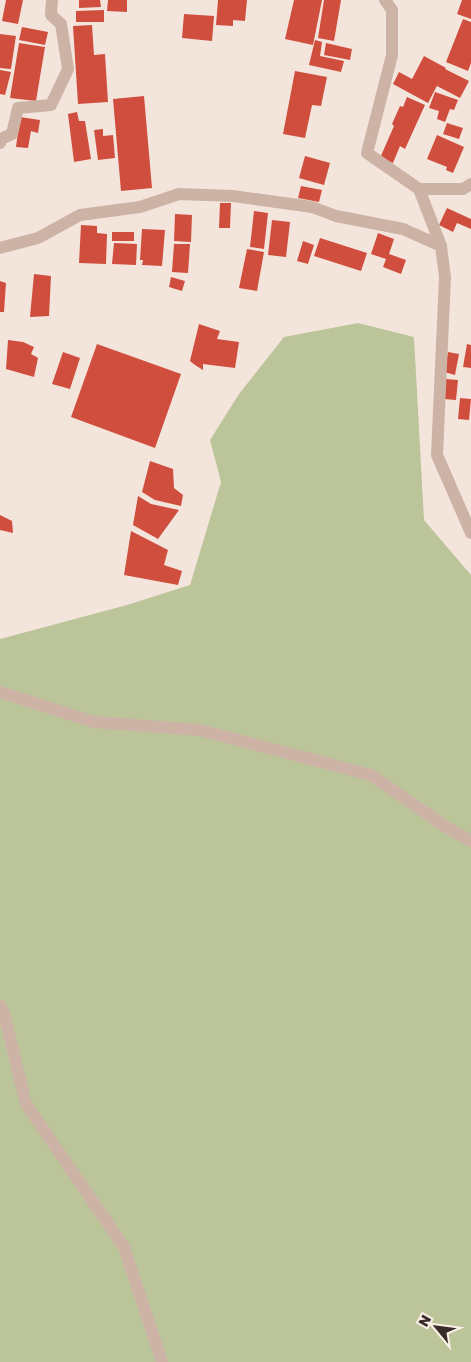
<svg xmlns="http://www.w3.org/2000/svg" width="471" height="1362" viewBox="0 0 471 1362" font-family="'Golos Text',sans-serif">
  <rect width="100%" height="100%" fill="#f4e5dc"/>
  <!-- green -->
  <polygon fill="#bcc59a" points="358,323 414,337 424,520 471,575 471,1362 0,1362 0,639 127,605 190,585 221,482 210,440 239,394 284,337"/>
  <!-- building -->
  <g fill="#d04e3e">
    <polygon points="6,0 23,0 18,24 2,21"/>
    <polygon points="79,0 100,0 101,7 79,8"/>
    <polygon points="108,0 127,0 127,12 107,11"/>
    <polygon points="218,0 247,0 245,21 233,20 233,26 216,25"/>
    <polygon points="294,0 322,0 313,45 285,39"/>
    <polygon points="324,0 341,0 334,41 318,38"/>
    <polygon points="462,0 471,0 471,19 457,14"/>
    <polygon points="104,10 104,22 76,22 76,11"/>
    <polygon points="184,14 214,16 212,41 182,38"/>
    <polygon points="463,19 471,22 471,63 468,71 446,62"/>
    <polygon points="92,25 94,55 105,54 108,102 78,104 73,26"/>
    <polygon points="22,27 48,32 45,45 19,40"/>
    <polygon points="0,34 16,36 11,69 0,68"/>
    <polygon points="315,40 322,42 320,56 344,61 341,72 309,65"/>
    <polygon points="19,43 45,47 36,101 10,98"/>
    <polygon points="326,43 352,49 350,60 324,55"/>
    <polygon points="424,56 446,68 445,69 469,81 460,98 437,86 440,80 428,103 393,84 399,72 412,79"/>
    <polygon points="0,70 11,72 5,95 0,94"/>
    <polygon points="295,71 327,77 321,106 312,105 305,138 283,134"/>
    <polygon points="435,92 458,100 454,110 450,109 445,122 437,119 439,111 429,108"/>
    <polygon points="144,96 152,188 121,191 113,99"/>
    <polygon points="407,97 425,105 405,149 400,146 393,163 380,158 394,126 392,124 400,106 403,107"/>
    <polygon points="77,112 79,121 85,121 91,159 74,162 68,114"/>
    <polygon points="20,117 40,120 38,133 31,131 28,148 16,147"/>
    <polygon points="447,123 463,128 459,139 443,134"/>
    <polygon points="103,129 103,136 113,135 115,158 98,160 94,130"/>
    <polygon points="437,135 464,147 453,173 446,170 447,167 427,159"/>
    <polygon points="305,156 330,163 324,185 299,178"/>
    <polygon points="301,186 322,190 319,202 298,198"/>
    <polygon points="220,203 231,203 230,228 219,228"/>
    <polygon points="447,208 471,219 471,229 457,223 453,232 439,225"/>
    <polygon points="254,211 268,213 264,249 250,247"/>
    <polygon points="175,214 192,215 191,242 174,241"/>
    <polygon points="272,220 290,222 286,257 268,255"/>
    <polygon points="81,225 97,226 97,233 107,234 106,264 79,263"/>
    <polygon points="142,229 165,230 162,266 142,265 143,260 140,260"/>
    <rect x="112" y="232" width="22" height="9"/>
    <polygon points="378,233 394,239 389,254 406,260 401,274 383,267 386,259 371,254"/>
    <polygon points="320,238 367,253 361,271 314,256"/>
    <polygon points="303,241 314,245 308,264 297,261"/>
    <polygon points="114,243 137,244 136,265 112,264"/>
    <polygon points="174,244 190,244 188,273 172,272"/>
    <polygon points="247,249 264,252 257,291 239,288"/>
    <polygon points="34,274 51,276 49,316 30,317"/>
    <polygon points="171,277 185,281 182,291 169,287"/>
    <polygon points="0,281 6,283 4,312 0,312"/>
    <polygon points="199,324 220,331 217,339 239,342 235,368 203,364 203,370 195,365 190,361"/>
    <polygon points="8,340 23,342 34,347 31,354 38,358 34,377 6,369"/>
    <polygon points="97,344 181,374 155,448 71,417"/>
    <polygon points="467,344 471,345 471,368 463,367"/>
    <polygon points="63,352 80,358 70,389 52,384"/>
    <polygon points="448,352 459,354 455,375 444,372"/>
    <polygon points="446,379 458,380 456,400 444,399"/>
    <polygon points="460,398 471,399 469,420 458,419"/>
    <polygon points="150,461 173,469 174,488 183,495 181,506 155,500 142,492"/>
    <polygon points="138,496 151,504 179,510 158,539 133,525"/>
    <polygon points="0,515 12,521 13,533 0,530"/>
    <polygon points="131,531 168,550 164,565 182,571 178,585 124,575"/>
  </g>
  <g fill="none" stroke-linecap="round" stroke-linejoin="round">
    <!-- lane -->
    <g stroke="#cdb3a6" stroke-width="12">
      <polyline points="385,0 392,10 392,55 367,153 419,189 441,246 445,277 437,455 471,533"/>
      <polyline points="0,143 1,139 12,134 18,108 51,105 68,69 61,24 51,15 52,0"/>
      <polyline points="419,189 463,189 471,184"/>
      <polyline points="0,248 38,238 80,215 140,207 179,194 233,196 312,207 336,216 403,229 441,246"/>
      <polyline points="0,692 94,722 200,730 371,775 446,827 471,841"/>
      <polyline points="0,1006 4,1014 26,1104 124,1247 162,1362"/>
    </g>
  </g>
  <!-- north arrow -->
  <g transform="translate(436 1327) rotate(299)" stroke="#fbf0e9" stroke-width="4" paint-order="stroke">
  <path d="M0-4L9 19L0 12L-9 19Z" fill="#392b28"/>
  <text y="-8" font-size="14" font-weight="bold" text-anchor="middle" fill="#392b28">N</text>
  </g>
</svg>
